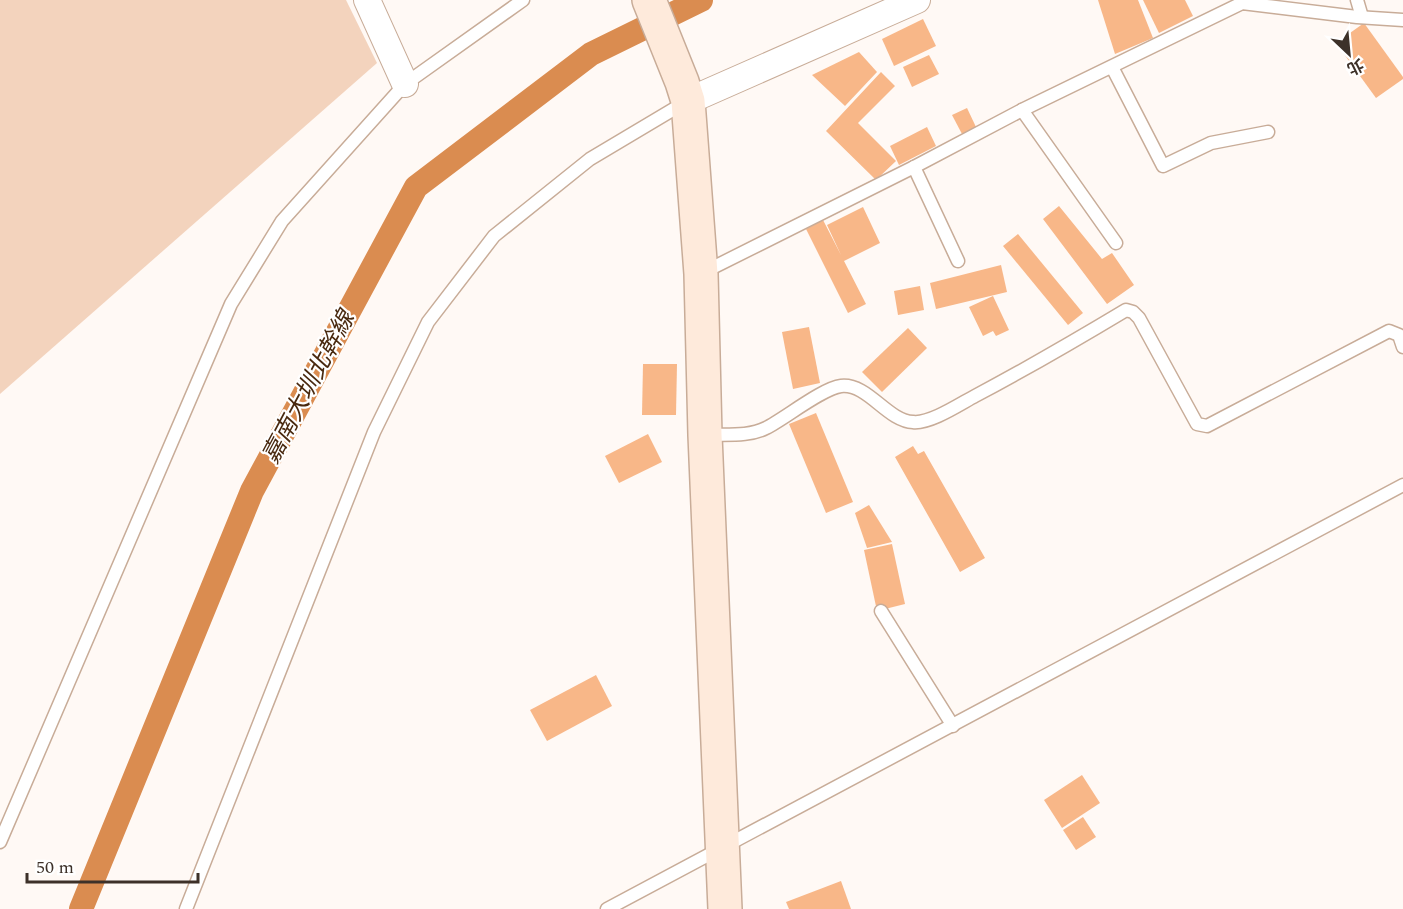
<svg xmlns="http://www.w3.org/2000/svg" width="1403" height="909" viewBox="0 0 1403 909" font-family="Spectral,'Noto Sans TC',serif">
  <rect width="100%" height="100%" fill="#fff9f5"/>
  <!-- green -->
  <polygon fill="#f3d3bd" points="0,0 346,0 377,63 0,394"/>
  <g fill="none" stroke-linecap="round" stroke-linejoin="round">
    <!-- canal -->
    <polyline stroke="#da8c50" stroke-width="24" points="81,909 252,491 416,187 591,54 701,0"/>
  </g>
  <!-- building -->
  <g fill="#f8b788">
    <polygon points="1098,0 1138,0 1153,38 1115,54"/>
    <polygon points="1143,0 1185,0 1193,16 1159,33"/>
    <polygon points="923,19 936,46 894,66 882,39"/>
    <polygon points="1364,23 1403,77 1403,79 1376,98 1336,43"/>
    <polygon points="859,52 877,72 845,106 812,75"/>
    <polygon points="929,55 939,74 912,87 903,67"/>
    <polygon points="881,72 895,86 858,123 896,161 876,180 826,131"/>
    <polygon points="967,108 976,127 962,134 952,115"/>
    <polygon points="927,127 936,146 899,165 890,146"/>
    <polygon points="1059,206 1102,259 1112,253 1134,285 1107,304 1043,219"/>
    <polygon points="863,207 880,243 844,261 866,304 848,313 806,229 823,220 841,255 827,225"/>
    <polygon points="1018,234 1083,313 1068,325 1003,246"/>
    <polygon points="1001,265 1007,292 936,309 930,283"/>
    <polygon points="920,286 924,310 898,315 894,291"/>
    <polygon points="993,296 1009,330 996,336 993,331 983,336 969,307"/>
    <polygon points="809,327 820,383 793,389 782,332"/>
    <polygon points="908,328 927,348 882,392 862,372"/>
    <polygon points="643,364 677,364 676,415 642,415"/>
    <polygon points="816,413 853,502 826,513 789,424"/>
    <polygon points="648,434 662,462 619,483 605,456"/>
    <polygon points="913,446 918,454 924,451 985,558 960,572 895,457"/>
    <polygon points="869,505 892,542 867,548 855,513"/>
    <polygon points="892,544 905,604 877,611 864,550"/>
    <polygon points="596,675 612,706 547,741 530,710"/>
    <polygon points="1082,775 1100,803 1062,828 1044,800"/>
    <polygon points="1083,817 1096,837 1076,850 1063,830"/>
    <polygon points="841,881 851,909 789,909 786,902"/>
  </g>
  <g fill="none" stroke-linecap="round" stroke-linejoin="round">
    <!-- service casing -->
    <g stroke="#c8ac98" stroke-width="15">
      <g id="service">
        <polyline points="1357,0 1362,17"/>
        <polyline points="1112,67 1163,166 1211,143 1268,132"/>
        <polyline points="1022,110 1116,243"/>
        <polyline points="914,167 958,261"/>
        <polyline points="704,272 914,167 1022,110 1242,3 1357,17 1403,20"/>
        <path d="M707,435C727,434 748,437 766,428C784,419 823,388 841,386C868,383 887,421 913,422C930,424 960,404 975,396C1026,369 1076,340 1126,310L1133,312L1139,318L1197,424L1207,426L1389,331L1399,335L1403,347"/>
        <polyline points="881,611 953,726"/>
        <polyline points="0,842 231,304 282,221 405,84 523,0"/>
        <polyline points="186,909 374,432 428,322 494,236 590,159 684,103"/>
        <polyline points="607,909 1403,485"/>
      </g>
    </g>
    <!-- minor casing -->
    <g stroke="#c8ac98" stroke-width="28">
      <g id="minor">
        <polyline points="367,0 405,84"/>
        <polyline points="688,101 917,0"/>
      </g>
    </g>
    <!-- secondary casing -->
    <g stroke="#c8ac98" stroke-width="36">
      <polyline id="secondary" points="649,0 682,82 688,101 701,274 705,435 725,909"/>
    </g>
    <!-- service -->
    <use href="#service" stroke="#fff" stroke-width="12"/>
    <!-- minor -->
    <use href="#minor" stroke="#fff" stroke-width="26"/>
    <!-- secondary -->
    <use href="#secondary" stroke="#feeadb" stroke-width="33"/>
  </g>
  <g text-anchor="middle" stroke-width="4.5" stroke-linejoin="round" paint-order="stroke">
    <!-- water labels -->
    <g font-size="24" font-style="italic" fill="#49290f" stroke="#fff">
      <text transform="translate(308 387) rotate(-62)" y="8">嘉南大圳北幹線</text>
    </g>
  </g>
  <!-- north arrow -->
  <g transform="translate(1349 54) rotate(154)" stroke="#ffffff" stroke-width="4.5" paint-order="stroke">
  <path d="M0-4.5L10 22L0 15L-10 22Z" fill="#3d3129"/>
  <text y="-9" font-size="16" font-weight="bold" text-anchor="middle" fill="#3d3129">北</text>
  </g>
  <!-- scale -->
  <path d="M27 873v9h171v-9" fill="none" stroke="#3d3129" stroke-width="3"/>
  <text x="36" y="873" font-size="18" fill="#3d3129" stroke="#ffffff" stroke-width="4.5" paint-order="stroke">50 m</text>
</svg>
